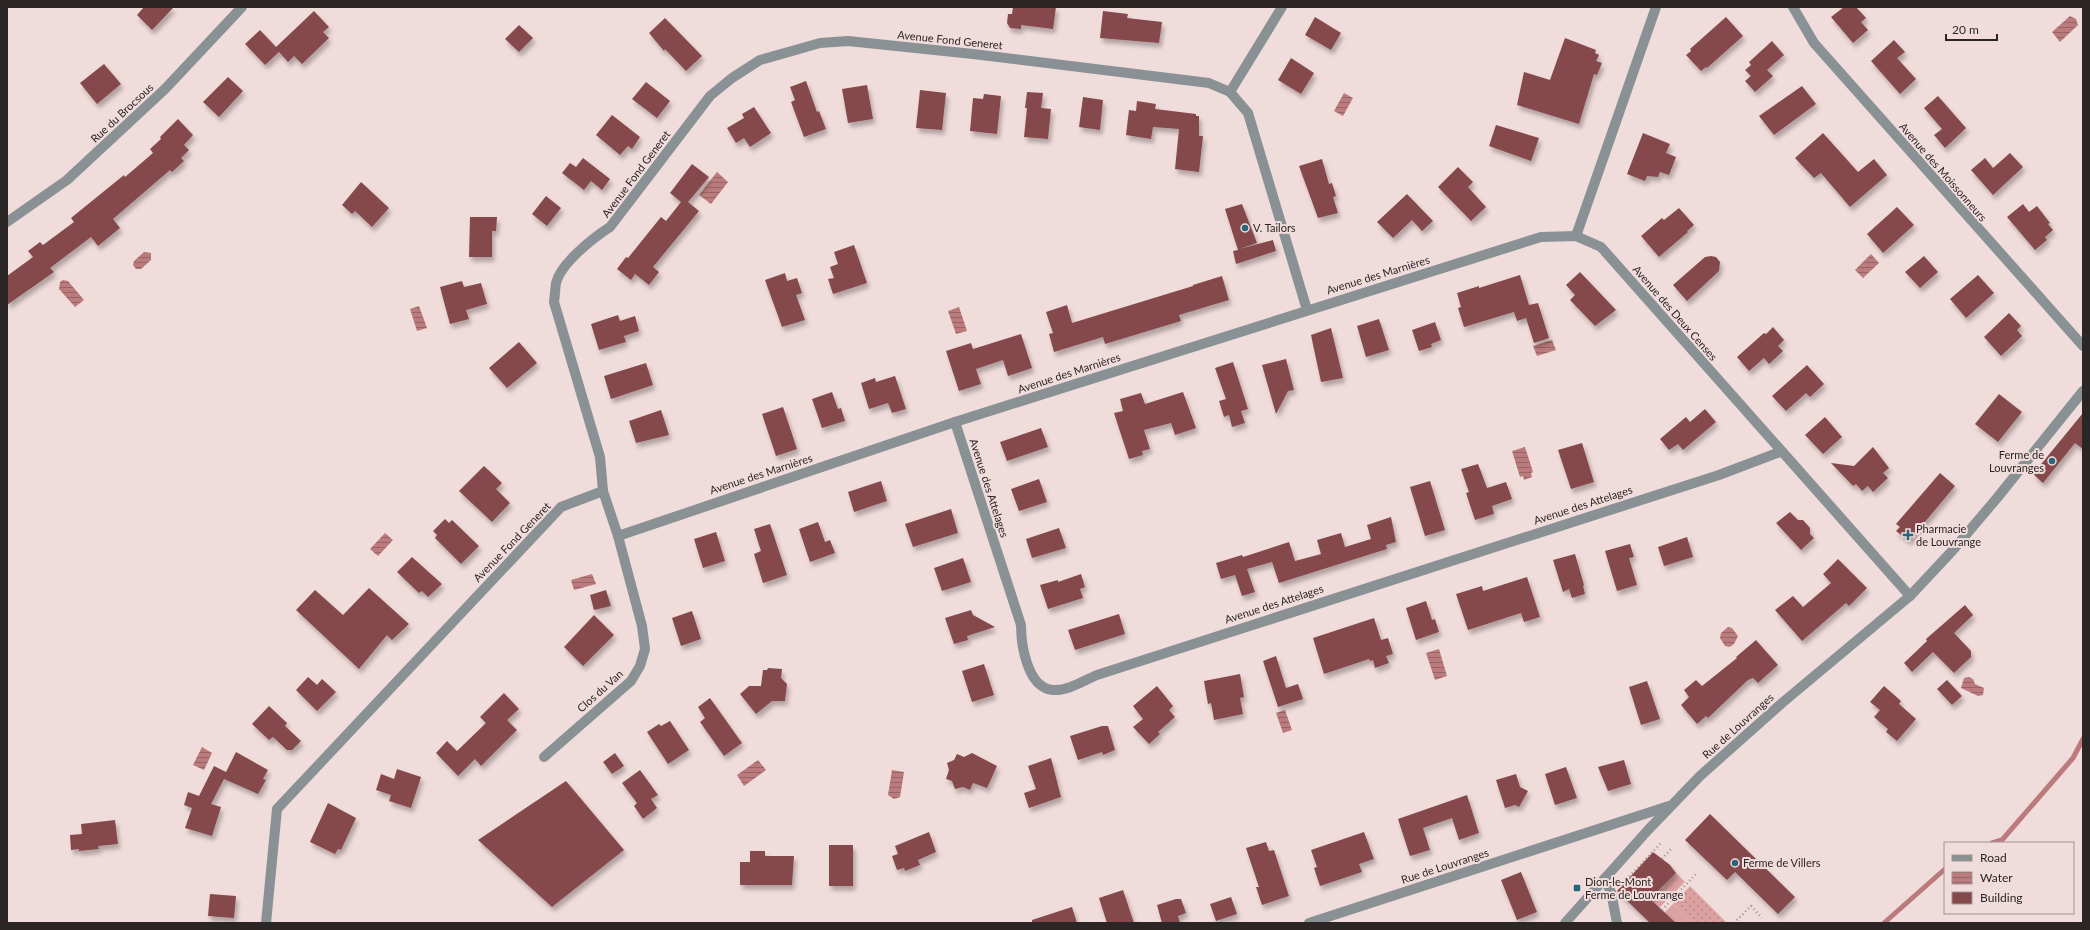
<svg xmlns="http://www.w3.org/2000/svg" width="2090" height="930" viewBox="0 0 2090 930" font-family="Lato,sans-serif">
  <defs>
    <pattern id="grass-dots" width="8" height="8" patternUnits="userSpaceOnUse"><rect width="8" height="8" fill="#dca2a2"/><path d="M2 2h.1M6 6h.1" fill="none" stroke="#b38484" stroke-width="1.8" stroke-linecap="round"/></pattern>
    <pattern id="water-rules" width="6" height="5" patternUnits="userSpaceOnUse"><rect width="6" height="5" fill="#bb7a7b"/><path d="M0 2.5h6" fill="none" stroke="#986465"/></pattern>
    <filter id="shadow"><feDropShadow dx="2.5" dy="4.5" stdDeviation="2" flood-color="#0004"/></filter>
  </defs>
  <rect width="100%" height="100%" fill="#f0dcdb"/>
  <!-- grass -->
  <polygon fill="url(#grass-dots)" points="1690,886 1726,922 1726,923 1692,923 1673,904"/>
  <!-- garden -->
  <g fill="#dca2a2">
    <polygon points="1676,873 1685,882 1659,908 1650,899"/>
    <polygon points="1673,904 1692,923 1675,923 1664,913"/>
  </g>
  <!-- water -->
  <g fill="url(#water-rules)">
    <polygon points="2070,16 2076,19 2078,25 2060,42 2052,32"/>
    <polygon points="1344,93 1353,98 1343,116 1334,111"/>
    <polygon points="717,172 728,182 711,204 699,195"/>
    <polygon points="144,252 151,253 151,260 141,269 136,269 133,265 134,261"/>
    <polygon points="1871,254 1879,263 1863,278 1855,270"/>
    <polygon points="63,280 68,281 84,300 75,307 59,289 60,282"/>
    <polygon points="419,306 427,328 417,331 410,309"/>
    <polygon points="959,307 967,331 956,334 948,311"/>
    <polygon points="1552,340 1556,350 1537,356 1533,346"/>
    <polygon points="1525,447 1533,472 1531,473 1532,477 1524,480 1523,476 1520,477 1512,451"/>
    <polygon points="385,533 393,540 378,556 370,549"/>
    <polygon points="592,574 596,584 574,590 571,580"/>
    <polygon points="1728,627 1732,628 1738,636 1734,644 1730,647 1725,646 1720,638 1721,633"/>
    <polygon points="1439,649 1447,676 1435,680 1426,653"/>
    <polygon points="1969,677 1973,679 1975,684 1984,688 1983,695 1978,696 1961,688 1964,678"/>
    <polygon points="1285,710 1292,730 1283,733 1276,713"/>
    <polygon points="202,747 212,753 204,770 193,765"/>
    <polygon points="758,760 766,770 744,786 737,775"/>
    <polygon points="892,770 904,772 900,797 894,799 888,795"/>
  </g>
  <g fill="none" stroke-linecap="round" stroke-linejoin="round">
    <!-- stream -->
    <g stroke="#bb7a7b" stroke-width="5">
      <polyline points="1992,843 2002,840 2073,758 2083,739"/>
      <polyline points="1884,923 1945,869"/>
    </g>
  </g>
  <!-- building -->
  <g fill="#85494b" filter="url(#shadow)">
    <polygon points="144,7 174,7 152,30 137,15"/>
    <polygon points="1013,7 1056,7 1053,29 1021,25 1021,29 1010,28 1007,23 1008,14 1012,14"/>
    <polygon points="1844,7 1856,7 1866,18 1861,22 1868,30 1853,43 1831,17"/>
    <polygon points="314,11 329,27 323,32 329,38 302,64 294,56 288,62 279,52 265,65 245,44 260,30 276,47"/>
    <polygon points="1103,11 1128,14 1127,18 1162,22 1159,43 1100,38"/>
    <polygon points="1315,17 1341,33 1331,50 1305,35"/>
    <polygon points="1726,17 1743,36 1707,68 1706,67 1701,71 1686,55 1691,51 1690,49"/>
    <polygon points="665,18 702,56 686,71 665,49 664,51 649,33"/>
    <polygon points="519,25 533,38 519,52 505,39"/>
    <polygon points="1565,38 1596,50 1595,53 1599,55 1596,61 1602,63 1597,75 1594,74 1579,124 1517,105 1524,72 1550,80"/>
    <polygon points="1894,40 1905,52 1897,58 1916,79 1900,94 1871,61"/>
    <polygon points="1772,41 1784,55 1767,70 1773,76 1755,92 1745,81 1751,76 1745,70 1751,65 1749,62"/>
    <polygon points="1291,58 1314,73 1301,94 1278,80"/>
    <polygon points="104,64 121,84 97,104 80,83"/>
    <polygon points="228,77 243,91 219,117 203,102"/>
    <polygon points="806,81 817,112 819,111 826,129 804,137 791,102 795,100 790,87"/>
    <polygon points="646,82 670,101 657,118 632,99"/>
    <polygon points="867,85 873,119 848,123 842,89"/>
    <polygon points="1802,86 1816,104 1774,135 1759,116"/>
    <polygon points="920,90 946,93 942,130 916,128"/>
    <polygon points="1027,92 1043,93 1041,108 1051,109 1048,139 1024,137 1027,108 1025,108"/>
    <polygon points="984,94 1001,96 997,134 970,131 973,98 983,99"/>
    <polygon points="1938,96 1966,128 1945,148 1934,135 1942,129 1924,108"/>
    <polygon points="1083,97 1103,100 1100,130 1079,127"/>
    <polygon points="1137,101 1156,104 1155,109 1196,114 1196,116 1199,116 1199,136 1203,136 1199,172 1175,169 1179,129 1153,127 1151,139 1126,135 1129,110 1136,111"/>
    <polygon points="754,107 771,133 750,147 744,138 736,143 727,128 744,118 742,114"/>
    <polygon points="612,115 640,137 632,149 628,146 620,155 596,135"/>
    <polygon points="178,119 193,135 184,145 189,150 181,158 184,161 172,172 170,170 113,219 120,228 98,246 91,237 50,268 54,272 7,305 7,276 33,257 28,251 40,242 43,245 74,222 71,218 124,175 125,177 153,153 150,149 161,139 160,137"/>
    <polygon points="1496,125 1539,138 1531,161 1489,146"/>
    <polygon points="1643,133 1670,144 1666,153 1676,157 1669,175 1660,172 1658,177 1647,176 1645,181 1627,174"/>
    <polygon points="1823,133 1858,172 1874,159 1887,175 1850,207 1821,173 1814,178 1795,158"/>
    <polygon points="2010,153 2023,167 1993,195 1971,170 1985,158 1993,168"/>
    <polygon points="583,158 610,179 602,190 591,181 584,190 562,173 570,163 576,167"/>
    <polygon points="1322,159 1329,184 1332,183 1336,196 1333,197 1338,213 1318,218 1299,166"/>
    <polygon points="692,164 709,177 688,202 699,211 653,267 659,272 649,285 635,274 631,280 617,269 626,257 628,258 661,217 666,221 681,202 670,193"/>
    <polygon points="1458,167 1473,182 1468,187 1486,207 1471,221 1438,187"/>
    <polygon points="361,182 389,208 372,227 355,211 352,214 342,205"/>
    <polygon points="1407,194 1433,221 1422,231 1412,220 1393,238 1377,222"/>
    <polygon points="546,196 561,208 547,226 532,214"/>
    <polygon points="1242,204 1257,243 1239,249 1273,240 1276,251 1236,264 1233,251 1238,250 1225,209"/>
    <polygon points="2023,204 2029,212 2037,206 2050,223 2048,224 2053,230 2045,237 2047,240 2035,250 2007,217"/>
    <polygon points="1897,207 1914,225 1883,253 1867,234"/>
    <polygon points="1679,208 1694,225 1687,231 1688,232 1659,257 1641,236 1662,218 1664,220"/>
    <polygon points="470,217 497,217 496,231 492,231 492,257 469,257"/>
    <polygon points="854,245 867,283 833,294 828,279 834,278 830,267 838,264 834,252"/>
    <polygon points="1711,256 1716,257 1720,262 1719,271 1687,301 1673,285 1705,257"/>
    <polygon points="1924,256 1938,272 1920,288 1905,272"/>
    <polygon points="1580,272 1616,310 1595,326 1570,300 1575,295 1566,285"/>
    <polygon points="785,273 787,281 797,278 802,293 796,295 805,320 782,327 765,280"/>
    <polygon points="1520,275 1529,305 1538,303 1549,338 1534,343 1526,318 1517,321 1514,312 1464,327 1458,308 1461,307 1457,293 1479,286 1479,288"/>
    <polygon points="1978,275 1994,293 1966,318 1950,299"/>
    <polygon points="1222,276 1229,300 1179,315 1181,321 1105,344 1103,337 1054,352 1049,334 1053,333 1046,312 1067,305 1072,323 1193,286 1193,285"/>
    <polygon points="462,281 464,287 481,283 487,304 466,310 469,319 450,324 440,287"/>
    <polygon points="2009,313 2021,326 2017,330 2022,336 2001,356 1984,337"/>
    <polygon points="618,315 620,321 635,316 639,331 624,336 626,342 599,350 591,324"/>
    <polygon points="1379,319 1389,350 1366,357 1357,326"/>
    <polygon points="1435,322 1441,340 1431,344 1432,347 1419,351 1412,330"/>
    <polygon points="1773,327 1784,340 1778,346 1783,351 1769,364 1764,358 1749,371 1737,357 1764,333 1766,334"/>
    <polygon points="1331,328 1343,378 1321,382 1311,335"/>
    <polygon points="1021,334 1032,368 1008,376 1003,360 976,369 981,384 959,391 946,351 971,343 973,349"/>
    <polygon points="519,342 537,363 507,388 489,368"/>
    <polygon points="1286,359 1294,390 1288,391 1276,414 1262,365"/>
    <polygon points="1233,362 1248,409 1241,411 1245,423 1232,427 1229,415 1224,417 1219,401 1226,399 1215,368"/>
    <polygon points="646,363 653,385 611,399 604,376"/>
    <polygon points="1807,365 1824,384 1810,397 1806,393 1786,411 1772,396"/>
    <polygon points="895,376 906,409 892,413 888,403 869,409 861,383 875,378 876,382"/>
    <polygon points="832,392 838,409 841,408 845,421 822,428 812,399"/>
    <polygon points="1183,392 1196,428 1175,435 1171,423 1144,430 1150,449 1142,451 1143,455 1129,459 1114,413 1123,411 1120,399 1141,393 1145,404"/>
    <polygon points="1999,394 2022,412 1998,442 1975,424"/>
    <polygon points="783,407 797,449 776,456 762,414"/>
    <polygon points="1705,409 1716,422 1683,450 1678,444 1669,450 1660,439 1686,417 1690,422"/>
    <polygon points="661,410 669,435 636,443 629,421"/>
    <polygon points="2083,413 2083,449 2075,443 2043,483 2033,474"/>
    <polygon points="1825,417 1842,437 1823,454 1805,435"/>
    <polygon points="1041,428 1048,447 1007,461 1000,442"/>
    <polygon points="1582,443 1594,482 1571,489 1558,450"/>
    <polygon points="1873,447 1889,468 1883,473 1888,478 1873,492 1868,486 1862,491 1856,484 1853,486 1831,463 1854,466"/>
    <polygon points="1478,464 1487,488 1506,482 1512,499 1492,506 1494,514 1475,520 1466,493 1469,492 1461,469"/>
    <polygon points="484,466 502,483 496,489 510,503 492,522 459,491"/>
    <polygon points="1940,473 1955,486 1909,541 1896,531 1900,527 1896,524"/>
    <polygon points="1039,479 1047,502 1019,511 1011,489"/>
    <polygon points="881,481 887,501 854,512 848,492"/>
    <polygon points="1430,481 1445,530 1425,536 1410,487"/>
    <polygon points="951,509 958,533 913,547 905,524"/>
    <polygon points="1790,512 1798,520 1803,520 1810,528 1810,534 1814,538 1801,550 1776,523"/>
    <polygon points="1391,517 1396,542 1386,545 1387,549 1279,583 1272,562 1247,569 1255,592 1242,596 1235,575 1221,579 1216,563 1242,555 1243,557 1289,542 1295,561 1321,554 1317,540 1341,533 1345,547 1371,539 1367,525"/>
    <polygon points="445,519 449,523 452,520 479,546 461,564 435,538 437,535 433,531"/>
    <polygon points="818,522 825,542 830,540 835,553 810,562 799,529"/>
    <polygon points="770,524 787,575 763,583 754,554 761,551 754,529"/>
    <polygon points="1059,528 1066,548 1032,558 1026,539"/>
    <polygon points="716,532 725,561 703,568 694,539"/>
    <polygon points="1687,537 1693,557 1664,566 1658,547"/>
    <polygon points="1630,544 1634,557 1629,558 1637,585 1617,591 1605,551"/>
    <polygon points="1575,554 1584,585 1583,586 1585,594 1572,598 1569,589 1563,592 1553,560"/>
    <polygon points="412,557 442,584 428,597 422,591 419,593 397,572"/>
    <polygon points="963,558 971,582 942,591 934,568"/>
    <polygon points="1838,559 1867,588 1849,606 1846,603 1802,641 1775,610 1793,596 1803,607 1831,583 1823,574"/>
    <polygon points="1081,574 1085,587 1080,589 1083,598 1048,609 1040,585 1058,580 1058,582"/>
    <polygon points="1527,577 1540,617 1524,622 1521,613 1468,630 1456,594 1482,586 1483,591"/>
    <polygon points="369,588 409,624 392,640 387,635 359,669 296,610 315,590 343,615"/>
    <polygon points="606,590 611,606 594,610 590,595"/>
    <polygon points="1426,601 1432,620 1435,619 1439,632 1416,640 1406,608"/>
    <polygon points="1965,605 1973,615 1954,633 1971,651 1971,657 1954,673 1933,652 1912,672 1904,663 1927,641 1926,639"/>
    <polygon points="971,610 973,615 995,627 967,636 968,640 954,644 945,618"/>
    <polygon points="692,611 701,639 681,646 672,618"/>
    <polygon points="1119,614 1125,634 1075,650 1068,630"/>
    <polygon points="594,615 614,635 583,666 564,647"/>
    <polygon points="1374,618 1381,640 1388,638 1393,654 1386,656 1389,663 1375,668 1373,660 1370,661 1369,659 1324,674 1313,638"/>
    <polygon points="1756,640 1778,665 1758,683 1753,678 1748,680 1708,718 1706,716 1697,724 1681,705 1689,697 1684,690 1696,680 1702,686 1737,658 1736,657"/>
    <polygon points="1276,656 1286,688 1298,684 1303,699 1278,707 1263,661"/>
    <polygon points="984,664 994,695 972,702 962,671"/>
    <polygon points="768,668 782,669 781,678 787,684 785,701 772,701 756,714 740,694 749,686 761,686 763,670 767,670"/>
    <polygon points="1240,674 1244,697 1240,698 1243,714 1214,720 1211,703 1208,704 1204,681"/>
    <polygon points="308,677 317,685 322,679 336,692 317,711 296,690"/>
    <polygon points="1947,680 1962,696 1952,705 1937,689"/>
    <polygon points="1647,681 1660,719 1641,725 1629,687"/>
    <polygon points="1157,686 1173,706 1169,710 1175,717 1158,732 1160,734 1149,744 1133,727 1143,719 1133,706"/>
    <polygon points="1884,686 1901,701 1899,704 1916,719 1897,741 1886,732 1888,729 1874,717 1880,710 1870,702"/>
    <polygon points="504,693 519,709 507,720 517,730 481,766 475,759 458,776 436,753 447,741 457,751 486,723 480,717"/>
    <polygon points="710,698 742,743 724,756 700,722 705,718 698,707"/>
    <polygon points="269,706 287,723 285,726 301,741 292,750 287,750 273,737 269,740 252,724"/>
    <polygon points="670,721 689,750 668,764 647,732 659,724 661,726"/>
    <polygon points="1102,726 1108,726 1115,750 1103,755 1102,752 1078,760 1070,736"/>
    <polygon points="236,752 268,770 263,779 266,780 258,794 224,779 211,804 221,807 212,836 185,828 192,808 184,805 188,792 199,796 214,766 226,772"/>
    <polygon points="615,753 624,766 612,774 603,762"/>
    <polygon points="972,753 997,766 987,788 973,783 970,790 963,787 955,789 952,781 946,779 949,770 947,763 954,760 957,754 964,757"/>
    <polygon points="1051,758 1061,797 1029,808 1024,793 1036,789 1028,766"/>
    <polygon points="1624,760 1631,784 1608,791 1598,767"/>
    <polygon points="1566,767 1577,798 1555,805 1545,774"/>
    <polygon points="397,769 421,777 411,808 389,801 391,795 376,790 381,774 394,779"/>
    <polygon points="640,770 658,795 651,799 657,808 643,819 634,806 637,803 622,783"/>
    <polygon points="1516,774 1520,787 1528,791 1519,807 1515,805 1505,808 1496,780"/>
    <polygon points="566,781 624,850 552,907 478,840"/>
    <polygon points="1467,795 1479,833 1459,840 1452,818 1423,828 1430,850 1410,856 1398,819"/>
    <polygon points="328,803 356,818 341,850 338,849 335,854 310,842"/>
    <polygon points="1710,814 1795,897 1778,914 1735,872 1727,880 1685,840"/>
    <polygon points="115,820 118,844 98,846 99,849 79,851 79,849 71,850 70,835 82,834 81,824"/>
    <polygon points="929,832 936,852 918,860 920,865 905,871 904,868 897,870 892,856 898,854 895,846"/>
    <polygon points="1364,832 1374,859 1359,864 1362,872 1320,886 1314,868 1317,867 1311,850"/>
    <polygon points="1266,842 1269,851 1274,850 1289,896 1262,905 1256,887 1259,887 1246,848"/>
    <rect x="829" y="845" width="24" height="41"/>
    <polygon points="750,851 765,851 765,856 794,856 792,885 740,885 740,862 750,862"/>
    <polygon points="1653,852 1670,865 1676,873 1650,899 1676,923 1650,923 1617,891"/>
    <polygon points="1521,872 1537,912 1517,920 1501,880"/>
    <polygon points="1123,890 1134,923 1107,923 1099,898"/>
    <polygon points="210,894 236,896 234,918 208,916"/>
    <polygon points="1231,897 1237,914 1216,921 1210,904"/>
    <polygon points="1176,899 1181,899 1186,913 1178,916 1180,923 1162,923 1157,905"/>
    <polygon points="1072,907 1077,923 1032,923 1032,920"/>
  </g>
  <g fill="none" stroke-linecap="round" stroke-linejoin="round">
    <!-- path -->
    <g stroke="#9f908f" stroke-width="2.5" stroke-dasharray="1 3" stroke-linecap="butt">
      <polyline points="1662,859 1671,849"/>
      <polyline points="1621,885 1662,842"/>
      <polyline points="1662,887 1674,898"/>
      <polyline points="1662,910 1696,874"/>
      <polyline points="1734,923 1751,906 1762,918"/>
    </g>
    <!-- minor -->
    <g stroke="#899194" stroke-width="10">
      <polyline points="1793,7 1814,43 2083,346"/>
      <polyline points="1230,92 1282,7"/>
      <polyline points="7,222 67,180 165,89 242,7"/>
      <polyline points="1576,236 1656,7"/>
      <path d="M955,422L1021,625C1021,644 1027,688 1053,690C1068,691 1083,681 1097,675L1719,475L1780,452"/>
      <polyline points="618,536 955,422 1541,237 1576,236 1601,247 1910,596"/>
      <path d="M544,757L631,681L640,666L645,649L642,626L618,536L603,491L600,457L554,302C555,296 555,289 556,283C561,263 593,238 610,227L710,96L732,78L760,60L820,43L848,41L973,54L1209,83L1230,92L1248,113L1307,310"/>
      <polyline points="1604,879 1611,892 1617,923"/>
      <polyline points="266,923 277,809 561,507 603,491"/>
      <polyline points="1309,923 1669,806"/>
      <polyline points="1565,923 1648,830 1700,776 1782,703 1910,596 1953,550 1997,498 2083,391"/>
    </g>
  </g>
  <!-- markers -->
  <g fill="#26677b" stroke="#f0dcdb" stroke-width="1.5">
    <circle cx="1245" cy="228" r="4"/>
    <circle cx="2052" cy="461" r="4"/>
    <path d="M1906 529h4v4h4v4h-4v4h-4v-4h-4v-4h4z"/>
    <circle cx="1735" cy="863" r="4"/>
    <rect x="1573" y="884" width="8" height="8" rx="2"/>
  </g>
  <g text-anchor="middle" stroke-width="4" stroke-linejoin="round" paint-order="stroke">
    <!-- street labels -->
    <g font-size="11" fill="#2c2525" stroke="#f0dcdb">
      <text transform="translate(950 40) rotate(6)" y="4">Avenue Fond Generet</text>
      <text transform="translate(122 113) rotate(-43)" y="4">Rue du Brocsous</text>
      <text transform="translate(1943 172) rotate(49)" y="4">Avenue des Moissonneurs</text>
      <text transform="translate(636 174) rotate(-53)" y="4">Avenue Fond Generet</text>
      <text transform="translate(1378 275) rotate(-17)" y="4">Avenue des Marnières</text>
      <text transform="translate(1675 313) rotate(49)" y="4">Avenue des Deux Censes</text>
      <text transform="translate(1069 373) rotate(-18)" y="4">Avenue des Marnières</text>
      <text transform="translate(761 474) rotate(-18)" y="4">Avenue des Marnières</text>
      <text transform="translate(989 488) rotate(72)" y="4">Avenue des Attelages</text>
      <text transform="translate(1583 505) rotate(-18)" y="4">Avenue des Attelages</text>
      <text transform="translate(512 542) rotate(-46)" y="4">Avenue Fond Generet</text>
      <text transform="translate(1274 604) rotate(-18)" y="4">Avenue des Attelages</text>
      <text transform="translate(600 691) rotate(-42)" y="4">Clos du Van</text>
      <text transform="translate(1738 726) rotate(-42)" y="4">Rue de Louvranges</text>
      <text transform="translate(1445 866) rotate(-18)" y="4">Rue de Louvranges</text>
    </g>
    <!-- poi labels -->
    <g font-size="11" fill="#2c2525" stroke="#f0dcdb" text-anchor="start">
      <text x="1253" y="232">V. Tailors</text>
      <text x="2044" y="459" text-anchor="end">Ferme de<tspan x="2044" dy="13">Louvranges</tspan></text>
      <text x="1916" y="533">Pharmacie<tspan x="1916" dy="13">de Louvrange</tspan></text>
      <text x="1743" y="867">Ferme de Villers</text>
      <text x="1585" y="886">Dion-le-Mont<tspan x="1585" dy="13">Ferme de Louvrange</tspan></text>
    </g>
  </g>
  <!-- border -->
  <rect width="2090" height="930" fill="none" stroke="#2c2525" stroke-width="16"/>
  <!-- legend -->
  <rect x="1944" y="842" width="130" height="72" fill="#f0dcdb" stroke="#a29392"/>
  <rect x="1952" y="855" width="20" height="6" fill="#899194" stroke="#a29392"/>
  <text x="1980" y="862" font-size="12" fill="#2c2525">Road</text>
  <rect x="1952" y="872" width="20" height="12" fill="url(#water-rules)" stroke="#a29392"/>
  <text x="1980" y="882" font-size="12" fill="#2c2525">Water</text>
  <rect x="1952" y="892" width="20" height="12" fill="#85494b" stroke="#a29392"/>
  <text x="1980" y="902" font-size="12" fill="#2c2525">Building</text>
  <!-- scale -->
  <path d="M1946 34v6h51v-6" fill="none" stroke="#2c2525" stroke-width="2"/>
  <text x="1952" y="34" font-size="12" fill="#2c2525" stroke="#f0dcdb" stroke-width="3" paint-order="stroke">20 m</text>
</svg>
